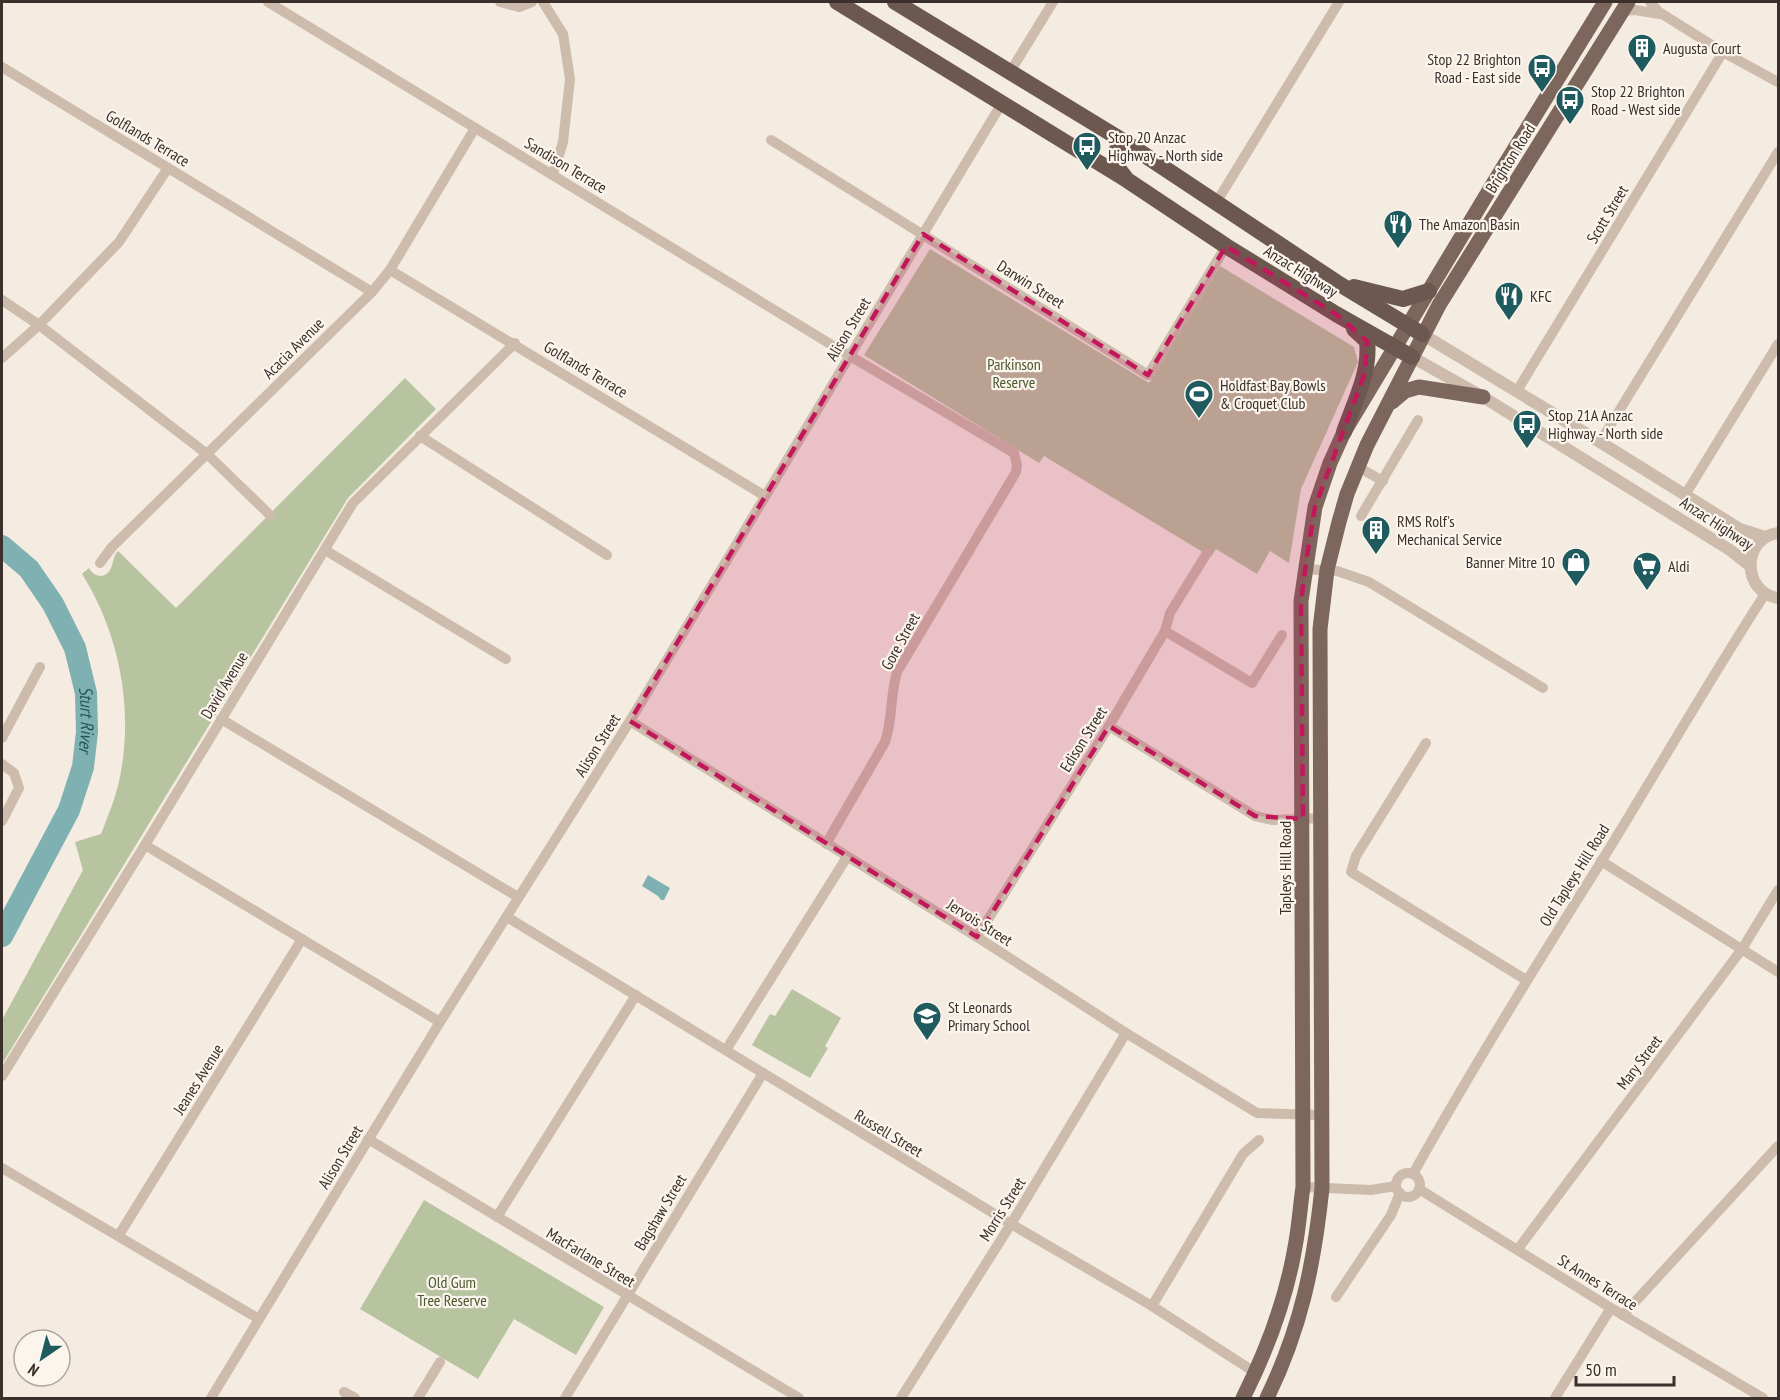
<svg xmlns="http://www.w3.org/2000/svg" width="1780" height="1400" viewBox="0 0 1780 1400" font-family="'PT Sans Narrow',sans-serif">
  <rect width="100%" height="100%" fill="#f4ebe1"/>
  <!-- green -->
  <g fill="#b8c4a0">
    <polygon points="930,249 1149,383 1220,266 1354,347 1358,362 1301,489 1289,563 1270,551 1257,574 1216,549 1211,557 1044,456 1039,463 864,355"/>
    <path d="M405,378L436,409L348,498L2,1064V1020L83,870L75,842L101,834C107,818 114,802 118,786C135,714 121,636 82,574L89,568C93,576 104,580 110,570C114,563 112,558 118,551L176,608Z"/>
    <polygon points="792,989 841,1018 825,1046 828,1048 810,1078 752,1045 770,1014 775,1016"/>
    <polygon points="424,1200 604,1307 576,1355 514,1319 478,1379 360,1309"/>
  </g>
  <!-- water -->
  <polygon fill="#7fb0b2" points="648,875 670,888 664,900 661,900 658,896 642,886"/>
  <g fill="none" stroke-linecap="round" stroke-linejoin="round">
    <!-- river -->
    <path stroke="#7fb0b2" stroke-width="22" id="s1" d="M2,546L29,569L53,604L75,648L86,693L87,732L83,767L69,810L2,936"/>
    <!-- minor -->
    <g stroke="#cdbbac" stroke-width="10">
      <path d="M268,2L845,353L1014,453L1017,465L1016,472L897,672C890,695 893,719 885,742L826,844"/>
      <polyline points="500,2 519,7 532,2"/>
      <polyline points="543,2 563,34 570,79 563,142 553,174"/>
      <polyline points="1650,2 1659,12 1723,52 1778,82"/>
      <polyline points="1622,11 1635,10 1660,14"/>
      <polyline points="2,67 372,292"/>
      <polyline points="1010,72 1053,2"/>
      <polyline points="771,140 1148,375 1226,246"/>
      <polyline points="1216,203 1339,2"/>
      <polyline points="390,270 765,496"/>
      <polyline points="2,300 39,325 207,454 270,515"/>
      <polyline points="2,358 39,325 119,242 168,168"/>
      <polyline points="1517,391 1723,52"/>
      <polyline points="420,436 607,555"/>
      <polyline points="1600,442 1778,152"/>
      <polyline points="1358,467 1383,481"/>
      <polyline points="1685,495 1778,344"/>
      <polyline points="1361,516 1418,420"/>
      <polyline points="325,550 506,659"/>
      <polyline points="100,563 112,547 372,292 390,270 475,128"/>
      <polyline points="1305,569 1337,571 1369,582 1543,688"/>
      <polyline points="1165,631 1252,683 1282,635"/>
      <polyline points="221,719 518,897"/>
      <polyline points="630,721 977,937 1126,1033 1257,1113 1323,1115"/>
      <polyline points="1109,726 1255,816 1273,820 1322,818"/>
      <polyline points="2,738 40,667"/>
      <polyline points="1426,743 1356,856 1351,872 1526,980"/>
      <polyline points="2,764 14,773 19,788 2,821"/>
      <polyline points="145,845 440,1022"/>
      <polyline points="1601,861 1778,972"/>
      <polyline points="507,917 1011,1224 1152,1306 1256,1373"/>
      <polyline points="977,937 1109,726 1165,631 1170,613 1207,553"/>
      <polyline points="726,1050 847,857"/>
      <polyline points="2,1076 145,845 353,503 515,343"/>
      <polyline points="368,1139 799,1398"/>
      <polyline points="2,1168 259,1319"/>
      <circle cx="1408" cy="1185" r="12"/>
      <path d="M1413,1174C1472,1068 1536,965 1601,862C1656,773 1708,682 1765,594"/>
      <polyline points="1303,1187 1371,1190 1396,1186"/>
      <polyline points="1419,1189 1611,1308 1763,1398"/>
      <polyline points="497,1217 636,995"/>
      <polyline points="119,1235 302,939"/>
      <polyline points="1518,1249 1742,949 1778,890"/>
      <polyline points="1336,1297 1391,1215 1400,1193"/>
      <polyline points="1152,1306 1243,1154 1259,1140"/>
      <polyline points="1623,1315 1778,1146"/>
      <polyline points="344,1392 355,1398"/>
      <polyline points="211,1398 440,1022 630,721 1002,103"/>
      <polyline points="418,1398 440,1362"/>
      <polyline points="565,1398 763,1073"/>
      <polyline points="901,1398 1011,1224 1126,1033"/>
      <polyline points="1555,1398 1611,1308"/>
    </g>
    <!-- tertiary -->
    <g stroke="#cdbbac" stroke-width="12">
      <polyline points="1422,334 1600,442 1740,529 1765,537"/>
      <polyline points="1412,357 1483,397 1730,550 1749,565"/>
      <path d="M1778,533C1741,538 1742,593 1778,598"/>
    </g>
    <!-- primary -->
    <g stroke="#7d675c" stroke-width="15">
      <polyline points="1392,402 1405,391 1419,387 1483,397"/>
      <path d="M1243,1398C1267,1350 1286,1300 1295,1247C1299,1227 1300,1207 1303,1187L1301,601L1315,507L1330,463L1344,432L1499,174L1605,2"/>
      <path d="M1267,1398C1301,1328 1314,1265 1322,1188L1320,629L1327,570L1339,522L1347,494L1367,445L1439,305L1628,2"/>
    </g>
    <!-- trunk -->
    <g stroke="#6c584f" stroke-width="16">
      <polyline points="837,2 1127,180 1226,246 1336,314 1412,357"/>
      <polyline points="895,2 1125,142 1336,282 1422,334"/>
      <path d="M1125,177C1116,167 1112,159 1118,147L1125,142"/>
      <polyline points="1354,287 1403,299 1429,291"/>
      <path d="M1344,432C1354,403 1371,371 1367,341L1354,329"/>
    </g>
  </g>
  <!-- marked area -->
  <path fill="#c2185b" fill-opacity="0.2" stroke="#c2185b" stroke-width="4.5" stroke-dasharray="12 8" stroke-linejoin="round" d="M923,234L1148,375L1226,246L1336,314L1367,341L1365,373L1315,507L1307,556L1301,601L1303,819L1255,816L1109,726L977,937L630,721Z"/>
  <!-- icons -->
  <defs>
    <g id="building-pin" transform="scale(1.5)"><path d="M0 17L-7.5 6A9.5 9.5 0 1 1 7.5 6Z" fill="#1f5a5e" stroke="#fbf5ee"/><path d="M-4-6H4V6H1V3H-1V6H-4ZM-2.5-4.3h1.7v1.8h-1.7ZM.8-4.3h1.7v1.8H.8ZM-2.5-1h1.7V.8h-1.7ZM.8-1h1.7V.8H.8Z" fill="#fff"/></g>
    <g id="bus-pin" transform="scale(1.5)"><path d="M0 17L-7.5 6A9.5 9.5 0 1 1 7.5 6Z" fill="#1f5a5e" stroke="#fbf5ee"/><path d="M-5-6H5V4H4V6H2V4H-2V6H-4V4H-5ZM-3.5-4V0h7V-4ZM-3.5 1.2v1.5H-2V1.2ZM2 1.2v1.5H3.5V1.2Z" fill="#fff"/></g>
    <g id="restaurant-pin" transform="scale(1.5)"><path d="M0 17L-7.5 6A9.5 9.5 0 1 1 7.5 6Z" fill="#1f5a5e" stroke="#fbf5ee"/><path d="M-5-6h1v4h1v-4h1v4h1v-4h1v5L-1.5 .5V6h-2V.5L-5-1ZM5-6V6H3V1.5H1.5Q1.5-4 5-6Z" fill="#fff"/></g>
    <g id="stadium-pin" transform="scale(1.5)"><path d="M0 17L-7.5 6A9.5 9.5 0 1 1 7.5 6Z" fill="#1f5a5e" stroke="#fbf5ee"/><path d="M0-5a6.5 5 0 1 0 0 10a6.5 5 0 1 0 0-10ZM-3.5-1.8h7v3.6h-7Z" fill="#fff"/></g>
    <g id="shop-pin" transform="scale(1.5)"><path d="M0 17L-7.5 6A9.5 9.5 0 1 1 7.5 6Z" fill="#1f5a5e" stroke="#fbf5ee"/><path d="M-5-2.5h2.3a2.7 3.5 0 0 1 5.4 0H5L5.5 6h-11ZM-1.5-2.5h3a1.5 2.3 0 0 0-3 0Z" fill="#fff"/></g>
    <g id="supermarket-pin" transform="scale(1.5)"><path d="M0 17L-7.5 6A9.5 9.5 0 1 1 7.5 6Z" fill="#1f5a5e" stroke="#fbf5ee"/><path d="M-6-5.5h2.5l.6 2H6L4.5 2H-2.5L-4.4-4H-6ZM-1.5 3.2a1.3 1.3 0 1 0 .1 0ZM3 3.2a1.3 1.3 0 1 0 .1 0Z" fill="#fff"/></g>
    <g id="school-pin" transform="scale(1.5)"><path d="M0 17L-7.5 6A9.5 9.5 0 1 1 7.5 6Z" fill="#1f5a5e" stroke="#fbf5ee"/><path d="M0-5L7-2L0 1L-7-2ZM-4 1L0 2.5L4 1V4Q0 6-4 4Z" fill="#fff"/></g>
  </defs>
  <g fill-rule="evenodd">
    <use href="#building-pin" x="1642" y="48"/>
    <use href="#bus-pin" x="1542" y="68"/>
    <use href="#bus-pin" x="1570" y="100"/>
    <use href="#bus-pin" x="1087" y="146"/>
    <use href="#restaurant-pin" x="1398" y="224"/>
    <use href="#restaurant-pin" x="1509" y="296"/>
    <use href="#stadium-pin" x="1199" y="394"/>
    <use href="#bus-pin" x="1527" y="424"/>
    <use href="#building-pin" x="1376" y="530"/>
    <use href="#shop-pin" x="1576" y="562"/>
    <use href="#supermarket-pin" x="1647" y="566"/>
    <use href="#school-pin" x="927" y="1016"/>
  </g>
  <g text-anchor="middle" stroke-width="4.5" stroke-linejoin="round" paint-order="stroke">
    <!-- poi labels -->
    <g font-size="16" fill="#3b302b" stroke="#fbf5ee" text-anchor="start">
      <text x="1663" y="54">Augusta Court</text>
      <text x="1521" y="65" text-anchor="end">Stop 22 Brighton<tspan x="1521" dy="18">Road - East side</tspan></text>
      <text x="1591" y="97">Stop 22 Brighton<tspan x="1591" dy="18">Road - West side</tspan></text>
      <text x="1108" y="143">Stop 20 Anzac<tspan x="1108" dy="18">Highway - North side</tspan></text>
      <text x="1419" y="230">The Amazon Basin</text>
      <text x="1530" y="302">KFC</text>
      <text x="1220" y="391">Holdfast Bay Bowls<tspan x="1220" dy="18">&amp; Croquet Club</tspan></text>
      <text x="1548" y="421">Stop 21A Anzac<tspan x="1548" dy="18">Highway - North side</tspan></text>
      <text x="1397" y="527">RMS Rolf's<tspan x="1397" dy="18">Mechanical Service</tspan></text>
      <text x="1555" y="568" text-anchor="end">Banner Mitre 10</text>
      <text x="1668" y="572">Aldi</text>
      <text x="948" y="1013">St Leonards<tspan x="948" dy="18">Primary School</tspan></text>
    </g>
    <!-- street labels -->
    <g font-size="16" fill="#3b302b" stroke="#fbf5ee">
      <text transform="translate(148 138) rotate(31)" y="6">Golflands Terrace</text>
      <text transform="translate(1510 158) rotate(-58)" y="6">Brighton Road</text>
      <text transform="translate(566 165) rotate(31)" y="6">Sandison Terrace</text>
      <text transform="translate(1607 214) rotate(-59)" y="6">Scott Street</text>
      <text transform="translate(1301 271) rotate(32)" y="6">Anzac Highway</text>
      <text transform="translate(1031 284) rotate(32)" y="6">Darwin Street</text>
      <text transform="translate(848 329) rotate(-59)" y="6">Alison Street</text>
      <text transform="translate(293 348) rotate(-45)" y="6">Acacia Avenue</text>
      <text transform="translate(586 369) rotate(31)" y="6">Golflands Terrace</text>
      <text transform="translate(1717 523) rotate(33)" y="6">Anzac Highway</text>
      <text transform="translate(900 641) rotate(-61)" y="6">Gore Street</text>
      <text transform="translate(224 685) rotate(-59)" y="6">David Avenue</text>
      <text transform="translate(1083 739) rotate(-58)" y="6">Edison Street</text>
      <text transform="translate(597 745) rotate(-58)" y="6">Alison Street</text>
      <text transform="translate(1285 868) rotate(-90)" y="6">Tapleys Hill Road</text>
      <text transform="translate(1574 875) rotate(-58)" y="6">Old Tapleys Hill Road</text>
      <text transform="translate(980 922) rotate(32)" y="6">Jervois Street</text>
      <text transform="translate(1639 1062) rotate(-53)" y="6">Mary Street</text>
      <text transform="translate(198 1079) rotate(-58)" y="6">Jeanes Avenue</text>
      <text transform="translate(889 1133) rotate(31)" y="6">Russell Street</text>
      <text transform="translate(340 1157) rotate(-59)" y="6">Alison Street</text>
      <text transform="translate(1002 1209) rotate(-58)" y="6">Morris Street</text>
      <text transform="translate(660 1212) rotate(-59)" y="6">Bagshaw Street</text>
      <text transform="translate(591 1257) rotate(31)" y="6">MacFarlane Street</text>
      <text transform="translate(1598 1282) rotate(32)" y="6">St Annes Terrace</text>
    </g>
    <!-- park labels -->
    <g font-size="16" fill="#4a5a2e" stroke="#fbf5ee">
      <text x="1014" y="370">Parkinson<tspan x="1014" dy="18">Reserve</tspan></text>
      <text x="452" y="1288">Old Gum<tspan x="452" dy="18">Tree Reserve</tspan></text>
    </g>
    <!-- water labels -->
    <g font-size="18" font-style="italic" fill="#1f5a5e" stroke="#fbf5ee">
      <text dy="6" stroke="none"><textPath href="#s1" startOffset="200">Sturt River</textPath></text>
    </g>
  </g>
  <!-- border -->
  <rect width="1780" height="1400" fill="none" stroke="#3b302b" stroke-width="6"/>
  <!-- north arrow -->
  <g transform="translate(42 1358) rotate(215)"><circle r="28" fill="#fbf5ee" stroke="#aea6a0" stroke-width="1.5"/>
  <path d="M0-4.5L10 22L0 15L-10 22Z" fill="#1f5a5e"/>
  <text y="-9" font-size="16" font-weight="bold" text-anchor="middle" fill="#3b302b">N</text>
  </g>
  <!-- scale -->
  <path d="M1576 1376v9h98v-9" fill="none" stroke="#3b302b" stroke-width="3"/>
  <text x="1585" y="1376" font-size="18" fill="#3b302b" stroke="#fbf5ee" stroke-width="4.5" paint-order="stroke">50 m</text>
</svg>
